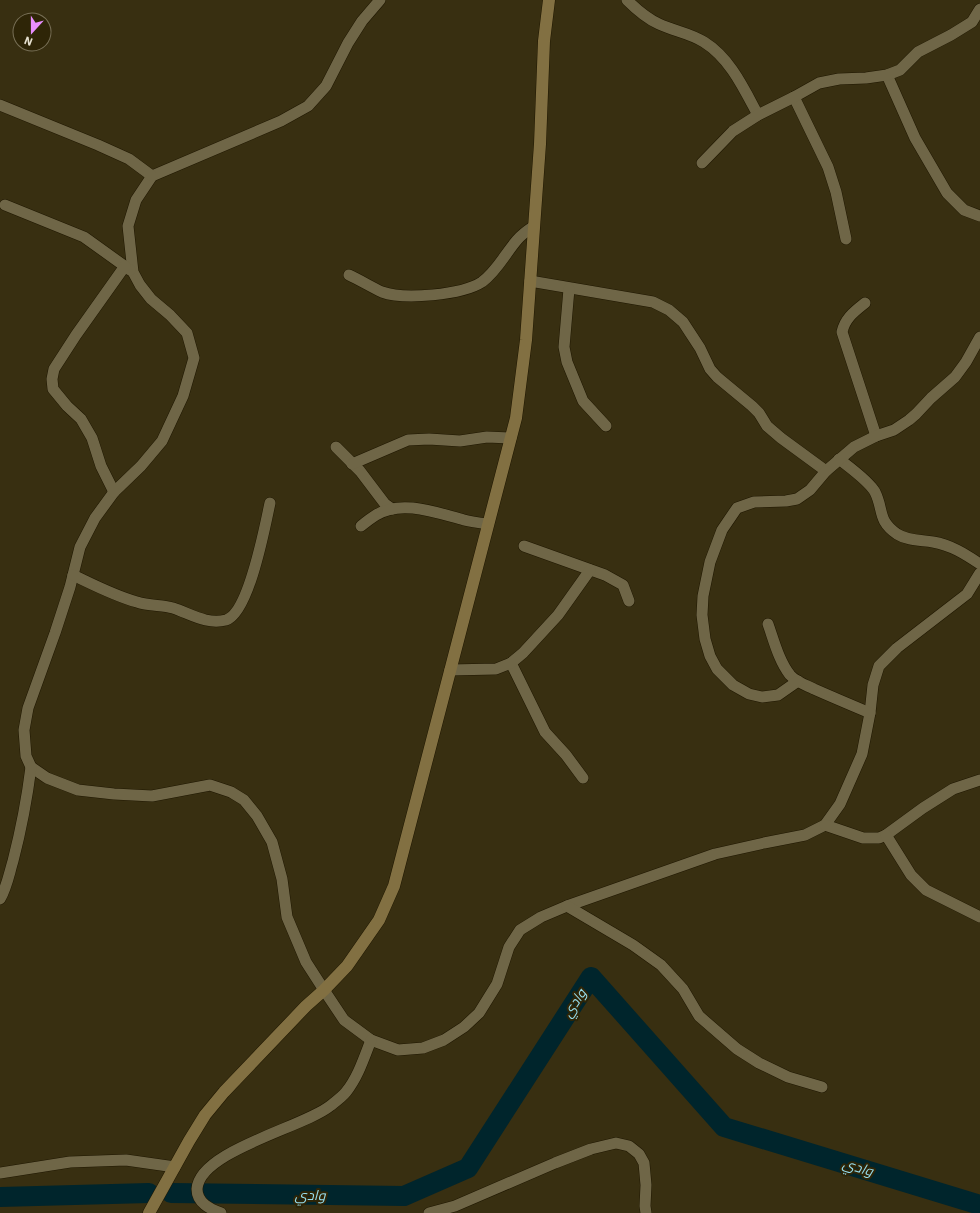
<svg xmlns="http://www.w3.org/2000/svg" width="980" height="1213" viewBox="0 0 980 1213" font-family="'IBM Plex Sans',Cairo,sans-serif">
  <rect width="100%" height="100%" fill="#382f11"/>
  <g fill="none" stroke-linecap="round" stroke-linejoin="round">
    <!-- river -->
    <g stroke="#00252c" stroke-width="20">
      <polyline points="171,1193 404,1196 468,1168 591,977 724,1127 980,1205"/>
      <polyline points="0,1197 149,1193"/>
    </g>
    <!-- minor casing -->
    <g stroke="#1f1700" stroke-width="12">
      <g id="minor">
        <polyline points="380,0 362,21 348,43 326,86 308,106 281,121 152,176 136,200 128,226 133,272 140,285 151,299 170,315 187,333 194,358 183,396 162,441 141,466 114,492 95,518 80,547 70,587 55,633 28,708 24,730 26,756 31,767 47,778 78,790 114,794 152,796 210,785 231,792 244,800 257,816 272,842 282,879 287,917 306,962 324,990 344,1020 371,1040 398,1050 423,1048 444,1040 464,1027 479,1013 497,984 509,947 520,930 541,917 567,906 715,854 764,843 805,835 825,825 840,804 862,754 870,713 873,685 879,666 897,648 967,594 980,573"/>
        <path d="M627,0C636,9 648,19 659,24C674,31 690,33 704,42C730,58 744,89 758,115"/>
        <polyline points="887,75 915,138 947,193 964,210 980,216"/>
        <polyline points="794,97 828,167 836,192 846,239"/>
        <polyline points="0,105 98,145 129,159 152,176"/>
        <polyline points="702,163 733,131 758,115 794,97 819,83 839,79 866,78 887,75 900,70 918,52 951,35 972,22 980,9"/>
        <polyline points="5,205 84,237 130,270"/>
        <path d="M349,275C360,280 371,287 382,292C404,300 462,295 482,282C497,271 505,254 517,240C522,234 528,230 534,226"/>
        <polyline points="530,281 653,302 669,310 683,322 700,348 710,369 717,377 752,406 759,413 767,426 781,438 826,471"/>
        <polyline points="569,289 564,347 567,362 583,401 606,426"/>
        <path d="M865,303C855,311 845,318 842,332L876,436"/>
        <polyline points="336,447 360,471 385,504 392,509"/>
        <path d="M839,459C849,467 869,481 875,492C884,510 877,520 897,534C908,541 921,540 933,542C951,545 965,554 980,564"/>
        <polyline points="352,464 408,440 429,439 460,441 487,437 511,438"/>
        <polyline points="114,492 101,466 92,438 81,419 67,406 53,389 52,379 54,369 76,335 125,266"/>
        <path d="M361,526C366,522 371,518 376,515C402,499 437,513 464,520C472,522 480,523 488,524"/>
        <polyline points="524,546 605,575 623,585 629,601"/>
        <path d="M73,575C94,585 115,596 137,602C149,606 162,605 173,608C191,614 207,625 226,620C249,613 265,526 270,503"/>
        <path d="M768,624C774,641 779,661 790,675C796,682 806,685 814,689C832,697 851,705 870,713"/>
        <polyline points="511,663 545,732 566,755 583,778"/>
        <polyline points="450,670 496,669 511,663 523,653 558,615 590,570"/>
        <polyline points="798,681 778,695 762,697 749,694 733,685 717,669 710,656 705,639 702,615 703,596 710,562 722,530 737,508 754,502 786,501 797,499 810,490 826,471 854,447 876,436 894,430 909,420 916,414 931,398 955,377 966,362 980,337"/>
        <polyline points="825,825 863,838 879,838 886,835 923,808 953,789 980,780"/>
        <polyline points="886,835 911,875 926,890 980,917"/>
        <path d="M0,899C7,887 9,874 13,861C21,830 27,799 31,767"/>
        <polyline points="567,906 633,945 661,965 683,989 699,1016 737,1049 759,1063 788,1077 822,1087"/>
        <polyline points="0,1173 70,1162 126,1160 175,1167"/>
        <path d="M221,1213C210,1209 197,1203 197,1189C199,1151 304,1127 330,1106C335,1102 342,1097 346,1092C358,1077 364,1058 371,1040"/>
        <polyline points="429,1213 455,1206 555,1163 591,1149 616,1143 629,1146 639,1154 644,1163 646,1185 645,1206 646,1213"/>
      </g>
    </g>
    <!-- secondary casing -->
    <g stroke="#1f1700" stroke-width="13">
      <polyline id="secondary" points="149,1213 189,1141 205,1115 224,1092 306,1006 324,990 347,966 379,920 394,886 516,418 526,340 540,144 544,41 549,0"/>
    </g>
    <!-- minor -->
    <use href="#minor" stroke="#6f6647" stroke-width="11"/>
    <!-- secondary -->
    <use href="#secondary" stroke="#827042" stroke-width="12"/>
  </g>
  <g text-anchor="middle" stroke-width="4" stroke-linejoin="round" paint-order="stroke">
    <!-- water labels -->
    <g font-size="14" font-style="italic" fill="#96dded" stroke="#2e2507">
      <text transform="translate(574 1003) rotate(-57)" y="5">وادي</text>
      <text transform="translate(858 1167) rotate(17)" y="5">وادي</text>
      <text transform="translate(310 1195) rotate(1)" y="5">وادي</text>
    </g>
  </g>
  <!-- north arrow -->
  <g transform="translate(32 32) rotate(201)"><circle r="19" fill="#2e2507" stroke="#787057"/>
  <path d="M0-3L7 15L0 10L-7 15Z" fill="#e88eff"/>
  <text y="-6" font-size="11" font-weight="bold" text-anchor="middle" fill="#e6e1d0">N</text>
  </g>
</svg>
